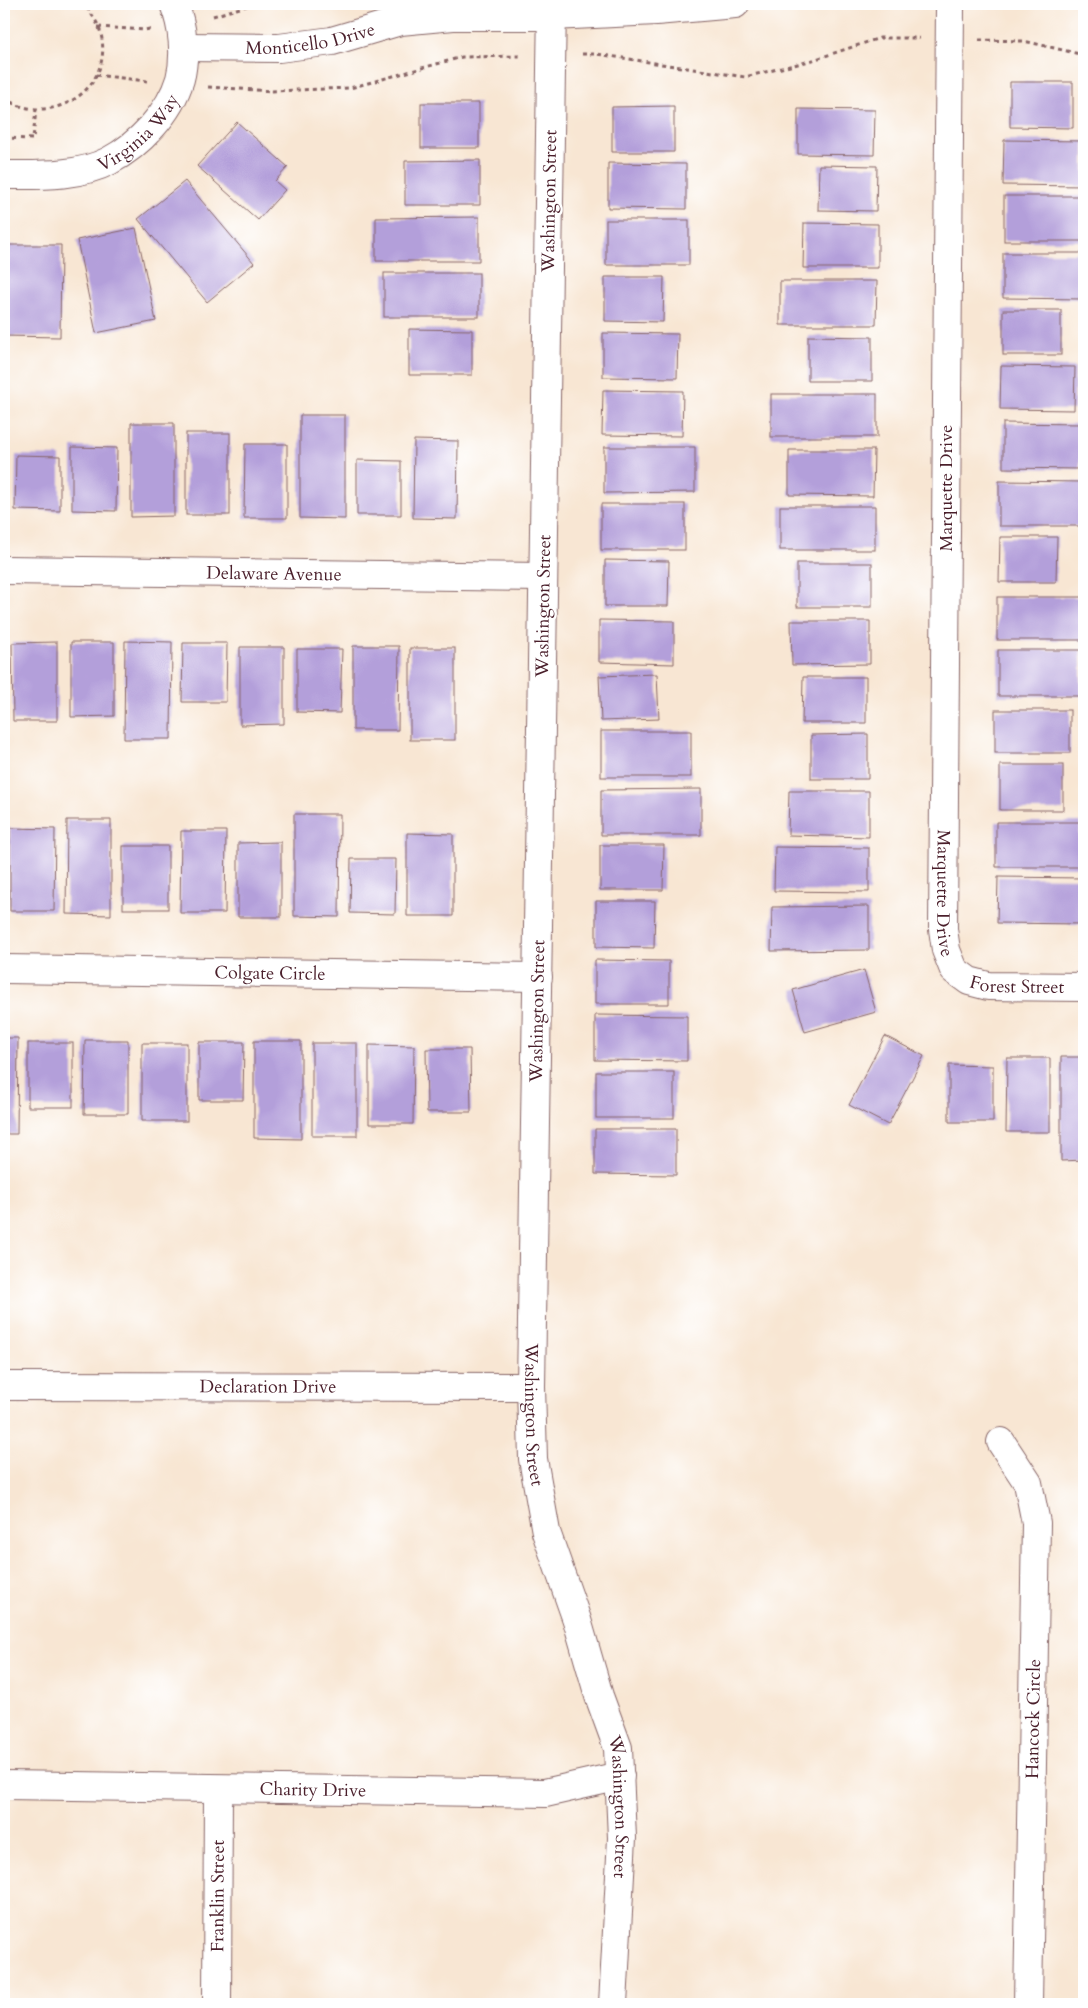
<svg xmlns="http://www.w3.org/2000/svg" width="1088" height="2008" viewBox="0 0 1088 2008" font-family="Cardo,serif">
  <rect width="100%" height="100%" fill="#fff"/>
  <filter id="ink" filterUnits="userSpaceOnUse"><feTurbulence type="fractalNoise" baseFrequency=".02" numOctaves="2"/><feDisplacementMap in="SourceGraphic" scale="10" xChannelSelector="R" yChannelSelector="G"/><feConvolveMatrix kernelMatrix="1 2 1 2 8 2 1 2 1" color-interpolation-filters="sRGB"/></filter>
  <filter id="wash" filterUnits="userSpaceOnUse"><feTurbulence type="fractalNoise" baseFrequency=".0096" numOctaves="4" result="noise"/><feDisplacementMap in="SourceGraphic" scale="20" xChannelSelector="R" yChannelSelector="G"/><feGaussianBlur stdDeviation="1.12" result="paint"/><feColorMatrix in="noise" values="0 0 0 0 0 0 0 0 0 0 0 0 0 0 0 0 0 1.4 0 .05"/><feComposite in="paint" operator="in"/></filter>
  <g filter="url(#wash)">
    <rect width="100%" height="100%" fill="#f8e6d3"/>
    <g id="blocks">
      <!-- building -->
      <g fill="#b39fda">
        <polygon points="1010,82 1073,82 1073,128 1010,127"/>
        <rect x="421" y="103" width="58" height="45"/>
        <polygon points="674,106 674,152 612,152 612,107"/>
        <polygon points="798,109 875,110 874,155 798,154"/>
        <polygon points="237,122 288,167 275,181 285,190 258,220 197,166"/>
        <polygon points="1004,140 1084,141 1084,186 1003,185"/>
        <polygon points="480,160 480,205 405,205 405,161"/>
        <polygon points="608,163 686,164 686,209 608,208"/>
        <polygon points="819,165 877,166 876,211 818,210"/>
        <polygon points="185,181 254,263 207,302 138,219"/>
        <rect x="1004" y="196" width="80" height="45"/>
        <polygon points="479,217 479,261 376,261 376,218"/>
        <rect x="606" y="220" width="83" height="45"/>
        <polygon points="804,223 878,224 878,268 803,268"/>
        <polygon points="136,228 156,321 96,333 77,240"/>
        <polygon points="4,245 61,245 60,337 4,336"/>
        <polygon points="1003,253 1084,253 1084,299 1003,298"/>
        <rect x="384" y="273" width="95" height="44"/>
        <polygon points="605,277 664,277 663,322 605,321"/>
        <polygon points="780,281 877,281 876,325 780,325"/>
        <rect x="1003" y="310" width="58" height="45"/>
        <polygon points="409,329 472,330 472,375 409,375"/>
        <polygon points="603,333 678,334 677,378 603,377"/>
        <polygon points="808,336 872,337 872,381 808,381"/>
        <polygon points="1001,366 1075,367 1074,410 1000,409"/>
        <polygon points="603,390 683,391 682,436 602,435"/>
        <rect x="771" y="394" width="106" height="43"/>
        <polygon points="300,415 345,415 345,519 300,518"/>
        <polygon points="131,423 174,423 174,516 131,517"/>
        <polygon points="1003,423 1080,424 1080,469 1003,468"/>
        <rect x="186" y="433" width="44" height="82"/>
        <polygon points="414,440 458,441 457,519 413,518"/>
        <polygon points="245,444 287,444 287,518 244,518"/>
        <polygon points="72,447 117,448 116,511 72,510"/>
        <polygon points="604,447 695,447 695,492 604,493"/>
        <polygon points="789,450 874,450 873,496 789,495"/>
        <polygon points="16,455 60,456 60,511 15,510"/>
        <polygon points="357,460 401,461 401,515 357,515"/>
        <polygon points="999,481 1084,482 1084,526 999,526"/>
        <rect x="601" y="504" width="84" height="46"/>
        <rect x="780" y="506" width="95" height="44"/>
        <polygon points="1000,537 1057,537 1056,582 999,582"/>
        <polygon points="605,560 669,561 668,606 605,606"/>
        <rect x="797" y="563" width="75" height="44"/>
        <rect x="997" y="597" width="87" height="43"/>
        <polygon points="599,620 674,621 674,664 599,662"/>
        <polygon points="791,621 870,621 870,664 792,665"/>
        <polygon points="125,641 172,642 171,739 124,739"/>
        <polygon points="57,642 57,721 13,721 12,643"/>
        <polygon points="71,642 114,642 114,716 71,717"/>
        <polygon points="183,643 227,643 226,702 182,702"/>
        <polygon points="353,646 399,646 398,730 353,730"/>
        <polygon points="240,647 284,647 284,724 240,725"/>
        <rect x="410" y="648" width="45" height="92"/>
        <polygon points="297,649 342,649 340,713 297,712"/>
        <rect x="998" y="650" width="83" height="46"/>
        <polygon points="657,674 659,719 601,721 599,676"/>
        <polygon points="803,677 866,677 866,723 802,723"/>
        <rect x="995" y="710" width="75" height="43"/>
        <rect x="601" y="731" width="90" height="46"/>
        <polygon points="868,734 868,779 811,779 811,735"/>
        <rect x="1000" y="765" width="63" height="45"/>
        <polygon points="701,789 701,835 601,835 601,790"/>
        <polygon points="789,791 869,791 869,837 788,835"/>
        <polygon points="294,814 340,814 339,917 294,916"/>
        <polygon points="67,820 111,820 111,915 66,914"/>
        <polygon points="996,822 1080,822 1079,867 996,867"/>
        <polygon points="10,828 55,829 54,911 10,911"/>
        <polygon points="181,831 226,831 225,913 180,913"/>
        <polygon points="407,833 453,834 453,916 407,916"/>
        <polygon points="281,842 281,917 238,917 238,843"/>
        <polygon points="600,845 664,845 663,890 600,890"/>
        <rect x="123" y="846" width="45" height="63"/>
        <polygon points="775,847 869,848 869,892 774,891"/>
        <polygon points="351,859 396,859 395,914 350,913"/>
        <polygon points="998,877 1084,878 1084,924 997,923"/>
        <polygon points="596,901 655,901 654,948 596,947"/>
        <polygon points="869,906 869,950 771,951 772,907"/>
        <polygon points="595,960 669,961 669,1004 595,1004"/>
        <polygon points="864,970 876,1012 805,1032 793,990"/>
        <polygon points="595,1015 687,1016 687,1061 595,1060"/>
        <polygon points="885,1036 924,1056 888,1125 849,1105"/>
        <polygon points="4,1038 18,1038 17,1134 4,1134"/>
        <polygon points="85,1040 128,1040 128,1114 84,1114"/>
        <polygon points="254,1041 301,1041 301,1139 254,1138"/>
        <polygon points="199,1042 244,1042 243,1100 199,1100"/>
        <rect x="28" y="1043" width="45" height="64"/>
        <rect x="142" y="1043" width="45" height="78"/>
        <rect x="312" y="1043" width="45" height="93"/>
        <polygon points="369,1045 414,1046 413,1124 369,1124"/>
        <polygon points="426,1049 470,1049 471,1112 427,1112"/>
        <polygon points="1061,1057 1084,1057 1084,1160 1061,1161"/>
        <polygon points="1007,1058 1050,1058 1050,1132 1006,1132"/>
        <polygon points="949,1065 993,1066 993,1122 949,1122"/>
        <rect x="596" y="1072" width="78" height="46"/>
        <polygon points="595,1129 676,1129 676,1175 595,1174"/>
      </g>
    </g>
  </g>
  <g filter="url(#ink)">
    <use href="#blocks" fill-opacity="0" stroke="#876566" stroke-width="1"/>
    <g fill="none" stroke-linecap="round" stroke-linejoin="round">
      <!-- minor casing -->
      <g stroke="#876566" stroke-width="30">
        <g id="minor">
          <path id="s1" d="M552,4L531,1387L533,1459L546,1532L577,1620L599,1696L618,1748L622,1838L613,2004"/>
          <path id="s2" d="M950,4L943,929L946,950L954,970L969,981L988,986L1084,987"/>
          <path id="s3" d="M183,47L279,48L332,41L400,21L453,16H552L656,11L735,4"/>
          <path id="s4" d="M4,175C37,175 78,177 109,161C139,145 170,113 180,79C186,56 183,26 174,4"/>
          <path id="s5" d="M4,570L543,577"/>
          <path id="s6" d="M4,969L538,977"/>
          <path id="s7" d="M4,1386L531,1387"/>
          <polyline points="1001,1442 1028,1483 1036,1523 1028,2004"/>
          <path id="s8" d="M4,1785L545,1793L620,1776"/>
          <path id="s9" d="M217,2004L218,1789"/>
        </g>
      </g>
      <!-- path -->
      <g stroke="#876566" stroke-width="3" stroke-dasharray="4 4" stroke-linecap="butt">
        <polyline points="213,16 253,4"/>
        <polyline points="98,27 144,30 150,29"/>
        <polyline points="979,40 1024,41 1084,55"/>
        <polyline points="582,54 597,54 745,77 810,61 880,38 920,38"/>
        <polyline points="96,75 147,81"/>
        <polyline points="208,87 272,91 350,88 462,57 523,56"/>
        <path d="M4,98C50,129 114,91 101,34C98,22 91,13 84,4"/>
        <polyline points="4,138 33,139 36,109"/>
      </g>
      <!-- minor -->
      <use href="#minor" stroke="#fff" stroke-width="28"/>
    </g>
  </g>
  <g text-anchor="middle" stroke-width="4.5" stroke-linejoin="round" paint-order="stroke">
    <!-- street labels -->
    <g font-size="18" fill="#4a1f2b" stroke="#fff">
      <text dy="6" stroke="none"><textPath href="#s3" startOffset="128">Monticello Drive</textPath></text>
      <text dy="6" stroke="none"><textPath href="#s4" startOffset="148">Virginia Way</textPath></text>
      <text transform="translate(549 201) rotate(-89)" y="6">Washington Street</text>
      <text transform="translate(946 488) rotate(-90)" y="6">Marquette Drive</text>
      <text dy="6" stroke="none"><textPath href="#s5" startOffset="270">Delaware Avenue</textPath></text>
      <text transform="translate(543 606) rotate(-89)" y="6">Washington Street</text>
      <text dy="6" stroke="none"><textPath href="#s2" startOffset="889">Marquette Drive</textPath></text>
      <text dy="6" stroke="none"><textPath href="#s6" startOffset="266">Colgate Circle</textPath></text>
      <text dy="6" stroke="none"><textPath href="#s2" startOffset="1035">Forest Street</textPath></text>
      <text transform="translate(537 1011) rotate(-89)" y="6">Washington Street</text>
      <text dy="6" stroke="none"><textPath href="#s7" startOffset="264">Declaration Drive</textPath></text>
      <text dy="6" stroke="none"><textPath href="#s1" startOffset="1411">Washington Street</textPath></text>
      <text transform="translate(1033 1719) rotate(-89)" y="6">Hancock Circle</text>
      <text dy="6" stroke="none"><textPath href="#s8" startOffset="309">Charity Drive</textPath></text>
      <text dy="6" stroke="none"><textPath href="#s1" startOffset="1816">Washington Street</textPath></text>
      <text dy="6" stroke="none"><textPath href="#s9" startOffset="108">Franklin Street</textPath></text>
    </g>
  </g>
  <!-- margin -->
  <rect width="1088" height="2008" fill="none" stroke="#fff" stroke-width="20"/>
</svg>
